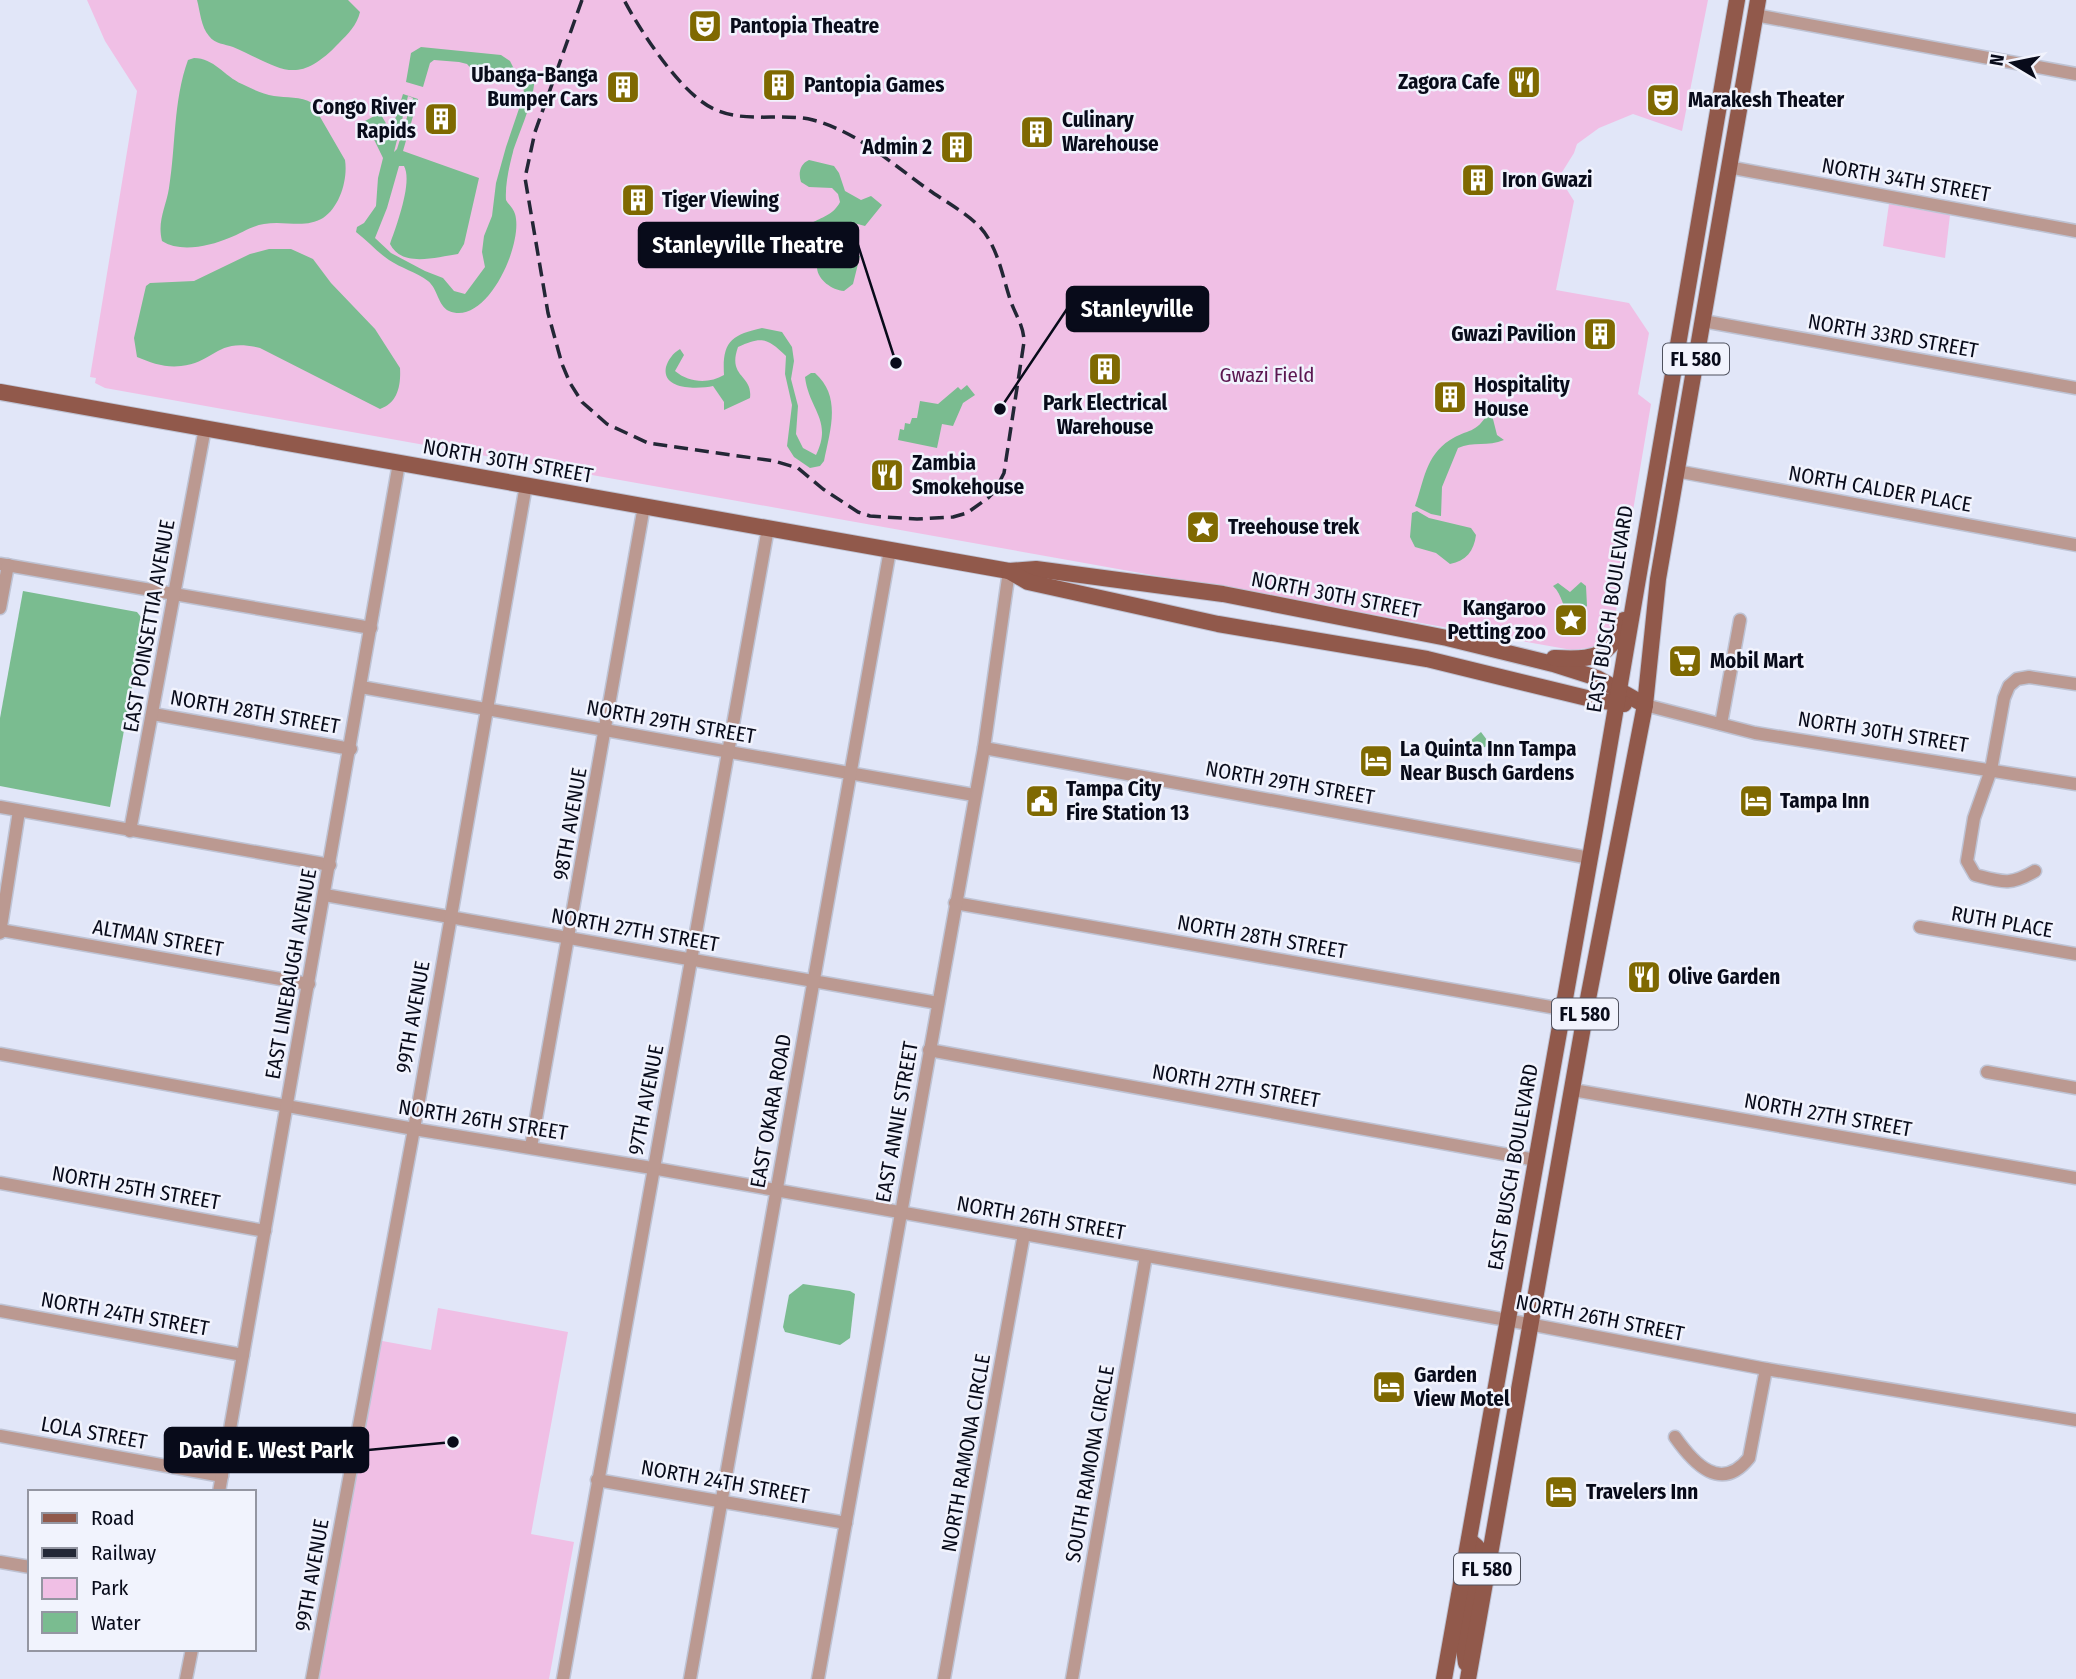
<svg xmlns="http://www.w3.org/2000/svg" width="2076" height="1679" viewBox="0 0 2076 1679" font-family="'Fira Sans Condensed',sans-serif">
  <rect width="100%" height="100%" fill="#e1e6f8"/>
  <!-- green -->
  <g fill="#f0bfe5">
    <polygon points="87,0 1708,0 1682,131 1633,114 1599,128 1577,144 1574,153 1559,177 1574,201 1556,290 1629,303 1649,333 1638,394 1651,404 1613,629 1596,647 1572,650 105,388 95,383 96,378 90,377 137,91 105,41"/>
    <polygon points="1889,204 1950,215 1945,258 1883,246"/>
    <polygon points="438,1308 568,1332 531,1534 574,1542 549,1679 315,1679 377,1340 431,1350"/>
  </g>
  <!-- water -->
  <g fill="#7abc90" fill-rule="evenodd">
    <path d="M197,0H348L360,12C357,25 348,34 339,43C296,88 282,68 233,47C225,44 215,44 209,36C201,27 200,11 197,0Z"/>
    <path d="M421,47L501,55L510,61L514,69C519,70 525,67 530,70C545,78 516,139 513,152C509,167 505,185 506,200C508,204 514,209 515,214C524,243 487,327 449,311C438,306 438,289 428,281C416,272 401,268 389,260C377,252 368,241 356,232L357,227L364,223L376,206L378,178L383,158L365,121L380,113L391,132L403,94L418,99L403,151L479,178L464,244L458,254C436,257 402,268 390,244C396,227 413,182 404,166H399L387,208L375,238L391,253L425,271L443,278L454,291L465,294L485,267L482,252L484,236L492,216L496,183L506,147L524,94L523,84L518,80L474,72L467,64L459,62L434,60L430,63L423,87L406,82L411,53ZM408,96L413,98L397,149L394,152Z"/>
    <path d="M194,58C214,58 224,76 242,84C252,89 263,94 274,96C286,98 301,96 312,103L345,160C348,179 340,207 323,218C305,229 284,220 264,224C251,226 242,233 229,238C210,246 180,253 162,241C157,221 166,207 169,188C176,146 173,101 188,60Z"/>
    <path d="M809,160L834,166L839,173L845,191L861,200L871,196L882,205L865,226L850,222C843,232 833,247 839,256L846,258L850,254L860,256L853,284L844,291C832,290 818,280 817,268L807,260L802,262L796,252C797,214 828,226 840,202L838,194L832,188L809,187L801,182C798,173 800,164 809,160Z"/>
    <path d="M269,249H291L313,259L331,283L375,329L400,368C401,385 398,403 380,409L260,348C216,337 216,362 181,366C166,368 151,363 137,357L134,338L146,286L150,283L194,281L250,254Z"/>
    <path d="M762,328L782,332L792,347L794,361L791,379L798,406L796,434L803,448L816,455C833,420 809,410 805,377L811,373H815C842,397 830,430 824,461L820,466L810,468L794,457L787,446L792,405L785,374L786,356C767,338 762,336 738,347C727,378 753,374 750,398L724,410V402L713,386C700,389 661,391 666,367C668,360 673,353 680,349L684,355L675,371C689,383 709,384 724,375C722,342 731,335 762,328Z"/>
    <polygon points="967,385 975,395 963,403 953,426 942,424 937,448 898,440 900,429 904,430 905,423 910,424 912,418 917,418 920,401 938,404 958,387 961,390"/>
    <path d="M1488,399L1497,435L1504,440C1488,447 1473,441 1458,448L1442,487L1441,516L1431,514L1415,506C1424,482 1425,456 1450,440C1469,428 1475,435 1489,412Z"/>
    <path d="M1417,511L1429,518L1471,528L1476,535C1474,551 1466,561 1450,564L1436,553L1415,547L1410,537L1412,513Z"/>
    <path d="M1581,582L1586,586L1587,606L1570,617C1562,608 1563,595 1553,586L1558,583L1570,592Z"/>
    <polygon points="23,591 137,612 144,621 110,807 0,786 0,718"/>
    <polygon points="1481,732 1490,744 1469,756 1463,747"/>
    <polygon points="803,1284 850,1291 855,1294 850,1338 840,1345 785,1332 783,1327 789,1295"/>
  </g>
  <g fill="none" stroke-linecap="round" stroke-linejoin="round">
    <!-- minor casing -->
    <g stroke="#bec3d4" stroke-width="15">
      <g id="minor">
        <polyline points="1755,15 2076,74"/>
        <polyline points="1728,167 2076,231"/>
        <polyline points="1703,321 2076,388"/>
        <polyline points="1676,471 2076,545"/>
        <polyline points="0,564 371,628"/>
        <polyline points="0,608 8,565"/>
        <polyline points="361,687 974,795"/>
        <polyline points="1645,705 1755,733 2076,784"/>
        <polyline points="153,714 351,749"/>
        <polyline points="1721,724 1740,620"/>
        <polyline points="984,748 1590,858"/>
        <polyline points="0,807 330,865"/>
        <polyline points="130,831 205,428"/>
        <path d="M2035,871C2010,886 2002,882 1975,875L1967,861L1974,818L1991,770L2004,698L2009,686L2017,679L2029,677L2076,684"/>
        <polyline points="325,895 938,1003"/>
        <polyline points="955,903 1562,1009"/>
        <polyline points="1920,927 2076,954"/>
        <polyline points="0,930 309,984"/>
        <polyline points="0,933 19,811"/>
        <polyline points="929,1050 1536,1160"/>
        <polyline points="0,1054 414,1129 652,1168 1507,1320 1766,1369 2076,1420"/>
        <polyline points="1987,1072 2076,1088"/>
        <polyline points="1573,1090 2076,1178"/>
        <polyline points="531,1147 644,506"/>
        <polyline points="0,1183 265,1231"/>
        <polyline points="0,1311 243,1355"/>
        <polyline points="0,1436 222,1476"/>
        <path d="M1675,1437C1694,1464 1721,1493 1749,1458L1766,1369"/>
        <polyline points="597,1480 846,1523"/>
        <polyline points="219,1492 399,463"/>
        <polyline points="0,1562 30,1567"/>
        <polyline points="186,1679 192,1649"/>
        <polyline points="312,1679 414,1129 526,485"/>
        <polyline points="563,1679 768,528"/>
        <polyline points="690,1679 890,550"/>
        <polyline points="818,1679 984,748 1009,571"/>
        <polyline points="944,1679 1024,1234"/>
        <polyline points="1072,1679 1146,1256"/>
      </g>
    </g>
    <!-- major casing -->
    <g stroke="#bec3d4" stroke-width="18">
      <g id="major">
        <polyline points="0,392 1009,571 1036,569 1223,594 1447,638 1553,664 1597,678 1645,705"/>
        <polyline points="1009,571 1028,582 1218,624 1427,659 1591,699 1624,704"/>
        <path d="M1554,658C1572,659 1598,661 1611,645C1617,638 1620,627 1624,620"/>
        <polyline points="1466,1663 1463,1642 1478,1553 1477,1547 1469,1540"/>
        <polyline points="1444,1679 1596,824 1737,0"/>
        <polyline points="1468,1679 1587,1004 1645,705 1658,579 1758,0"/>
      </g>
    </g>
    <!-- minor -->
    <use href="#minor" stroke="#bb9991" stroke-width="12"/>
    <!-- major -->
    <use href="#major" stroke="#91594b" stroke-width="16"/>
    <!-- rail -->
    <path stroke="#232736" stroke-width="3.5" stroke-dasharray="14 7" stroke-linecap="butt" d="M582,0L535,132L525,178L548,313L562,364L570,383L582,402L607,424L648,443L774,461L798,468L823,489L858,512L870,516L917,519L953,517L967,513L988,498L995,491L1004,473L1024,342C1024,326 1016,316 1011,302C1002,276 998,245 978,225C963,211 943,200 926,188C890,162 857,132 813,120C781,112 746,124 714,109C681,94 641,32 624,0"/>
  </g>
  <!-- icons -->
  <defs>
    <g id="theatre-square" transform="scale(1.75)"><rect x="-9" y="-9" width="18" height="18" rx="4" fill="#7f6901" stroke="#f1f3fd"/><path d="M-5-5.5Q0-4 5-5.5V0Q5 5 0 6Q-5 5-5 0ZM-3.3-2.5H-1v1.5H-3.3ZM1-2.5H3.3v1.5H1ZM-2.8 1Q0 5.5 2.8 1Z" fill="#fff"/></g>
    <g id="restaurant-square" transform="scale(1.75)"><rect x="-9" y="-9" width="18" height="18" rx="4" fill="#7f6901" stroke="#f1f3fd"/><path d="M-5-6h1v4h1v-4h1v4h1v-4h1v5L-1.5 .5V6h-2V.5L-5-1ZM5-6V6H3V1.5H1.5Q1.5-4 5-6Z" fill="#fff"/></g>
    <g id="building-square" transform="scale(1.75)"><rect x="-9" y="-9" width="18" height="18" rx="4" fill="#7f6901" stroke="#f1f3fd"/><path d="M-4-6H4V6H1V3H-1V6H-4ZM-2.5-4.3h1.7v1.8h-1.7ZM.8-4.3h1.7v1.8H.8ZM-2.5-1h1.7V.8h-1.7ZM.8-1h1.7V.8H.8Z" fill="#fff"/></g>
    <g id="sight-square" transform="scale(1.75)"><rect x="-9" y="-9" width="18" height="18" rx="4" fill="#7f6901" stroke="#f1f3fd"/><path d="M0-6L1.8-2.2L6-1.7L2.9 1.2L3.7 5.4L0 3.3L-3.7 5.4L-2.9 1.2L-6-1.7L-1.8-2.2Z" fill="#fff"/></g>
    <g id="supermarket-square" transform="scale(1.75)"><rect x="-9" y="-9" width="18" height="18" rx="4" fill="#7f6901" stroke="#f1f3fd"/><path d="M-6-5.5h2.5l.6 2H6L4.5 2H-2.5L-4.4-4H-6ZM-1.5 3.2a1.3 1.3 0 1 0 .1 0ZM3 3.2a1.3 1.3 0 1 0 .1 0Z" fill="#fff"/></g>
    <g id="hotel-square" transform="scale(1.75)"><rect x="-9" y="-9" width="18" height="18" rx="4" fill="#7f6901" stroke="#f1f3fd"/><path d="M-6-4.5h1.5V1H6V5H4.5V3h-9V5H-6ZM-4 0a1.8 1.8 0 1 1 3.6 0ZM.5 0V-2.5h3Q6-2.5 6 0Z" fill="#fff"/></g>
    <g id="civic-square" transform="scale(1.75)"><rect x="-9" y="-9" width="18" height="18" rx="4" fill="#7f6901" stroke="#f1f3fd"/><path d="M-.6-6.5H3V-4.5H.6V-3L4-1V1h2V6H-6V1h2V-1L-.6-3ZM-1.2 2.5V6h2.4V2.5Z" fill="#fff"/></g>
  </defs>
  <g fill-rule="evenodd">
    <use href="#theatre-square" x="705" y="26"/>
    <use href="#restaurant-square" x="1524" y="82"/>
    <use href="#building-square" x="779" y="85"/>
    <use href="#building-square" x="623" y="87"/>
    <use href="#theatre-square" x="1663" y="100"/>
    <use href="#building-square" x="441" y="119"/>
    <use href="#building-square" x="1037" y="132"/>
    <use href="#building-square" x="957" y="147"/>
    <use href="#building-square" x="1478" y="180"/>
    <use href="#building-square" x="638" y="200"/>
    <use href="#building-square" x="1600" y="334"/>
    <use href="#building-square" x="1105" y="369"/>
    <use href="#building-square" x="1450" y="397"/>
    <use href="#restaurant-square" x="887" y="475"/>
    <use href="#sight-square" x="1203" y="527"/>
    <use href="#sight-square" x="1571" y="620"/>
    <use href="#supermarket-square" x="1685" y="661"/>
    <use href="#hotel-square" x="1376" y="761"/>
    <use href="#civic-square" x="1042" y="801"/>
    <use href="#hotel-square" x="1756" y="801"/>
    <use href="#restaurant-square" x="1644" y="977"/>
    <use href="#hotel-square" x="1389" y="1387"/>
    <use href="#hotel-square" x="1561" y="1492"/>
  </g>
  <g text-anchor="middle" stroke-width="5" stroke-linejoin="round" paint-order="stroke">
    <!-- shield labels -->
    <g fill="#f1f3fd" stroke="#4e515e" stroke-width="2">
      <rect x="1663" y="343.5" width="66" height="31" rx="5"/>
      <rect x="1552" y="998.5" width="66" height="31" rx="5"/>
      <rect x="1454" y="1553.5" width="66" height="31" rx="5"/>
    </g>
    <g font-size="19" font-weight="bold" fill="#080b1a">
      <text x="1696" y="366">FL 580</text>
      <text x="1585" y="1021">FL 580</text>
      <text x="1487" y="1576">FL 580</text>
    </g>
    <!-- poi labels -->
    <g font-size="21" font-weight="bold" fill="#080b1a" stroke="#f1f3fd" text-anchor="start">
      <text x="730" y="33">Pantopia Theatre</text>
      <text x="598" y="82" text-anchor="end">Ubanga-Banga<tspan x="598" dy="24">Bumper Cars</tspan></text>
      <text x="1500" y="89" text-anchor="end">Zagora Cafe</text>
      <text x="804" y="92">Pantopia Games</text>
      <text x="1688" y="107">Marakesh Theater</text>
      <text x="416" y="114" text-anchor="end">Congo River<tspan x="416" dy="24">Rapids</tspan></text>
      <text x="1062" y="127">Culinary<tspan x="1062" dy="24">Warehouse</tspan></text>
      <text x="932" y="154" text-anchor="end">Admin 2</text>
      <text x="1502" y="187">Iron Gwazi</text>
      <text x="662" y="207">Tiger Viewing</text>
      <text x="1576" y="341" text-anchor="end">Gwazi Pavilion</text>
      <text x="1474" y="392">Hospitality<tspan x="1474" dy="24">House</tspan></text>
      <text x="1105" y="410" text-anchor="middle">Park Electrical<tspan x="1105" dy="24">Warehouse</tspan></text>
      <text x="912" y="470">Zambia<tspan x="912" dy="24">Smokehouse</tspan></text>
      <text x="1228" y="534">Treehouse trek</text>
      <text x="1546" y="615" text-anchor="end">Kangaroo<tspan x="1546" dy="24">Petting zoo</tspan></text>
      <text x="1710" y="668">Mobil Mart</text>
      <text x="1400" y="756">La Quinta Inn Tampa<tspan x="1400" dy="24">Near Busch Gardens</tspan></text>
      <text x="1066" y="796">Tampa City<tspan x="1066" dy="24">Fire Station 13</tspan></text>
      <text x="1780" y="808">Tampa Inn</text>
      <text x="1668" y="984">Olive Garden</text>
      <text x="1414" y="1382">Garden<tspan x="1414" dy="24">View Motel</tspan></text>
      <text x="1586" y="1499">Travelers Inn</text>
    </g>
    <!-- street labels -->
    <g font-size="21" fill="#080b1a" stroke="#f1f3fd">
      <text transform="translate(1906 180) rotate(10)" y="7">NORTH 34TH STREET</text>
      <text transform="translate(1893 336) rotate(10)" y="7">NORTH 33RD STREET</text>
      <text transform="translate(508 461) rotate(10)" y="7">NORTH 30TH STREET</text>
      <text transform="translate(1880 489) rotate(10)" y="7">NORTH CALDER PLACE</text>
      <text transform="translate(1336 595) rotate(11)" y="7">NORTH 30TH STREET</text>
      <text transform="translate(1610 609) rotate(-81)" y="7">EAST BUSCH BOULEVARD</text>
      <text transform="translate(149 626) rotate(-80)" y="7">EAST POINSETTIA AVENUE</text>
      <text transform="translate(255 712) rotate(10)" y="7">NORTH 28TH STREET</text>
      <text transform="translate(671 722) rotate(10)" y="7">NORTH 29TH STREET</text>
      <text transform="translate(1883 732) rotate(9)" y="7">NORTH 30TH STREET</text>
      <text transform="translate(1290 783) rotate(10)" y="7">NORTH 29TH STREET</text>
      <text transform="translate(570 824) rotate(-80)" y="7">98TH AVENUE</text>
      <text transform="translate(2002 922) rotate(10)" y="7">RUTH PLACE</text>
      <text transform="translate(635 930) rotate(10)" y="7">NORTH 27TH STREET</text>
      <text transform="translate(1262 937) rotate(10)" y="7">NORTH 28TH STREET</text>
      <text transform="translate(158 938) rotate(10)" y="7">ALTMAN STREET</text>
      <text transform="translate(291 974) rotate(-80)" y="7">EAST LINEBAUGH AVENUE</text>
      <text transform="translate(413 1017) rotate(-80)" y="7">99TH AVENUE</text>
      <text transform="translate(1236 1086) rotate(10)" y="7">NORTH 27TH STREET</text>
      <text transform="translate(646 1100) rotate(-79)" y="7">97TH AVENUE</text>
      <text transform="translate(771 1111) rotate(-80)" y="7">EAST OKARA ROAD</text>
      <text transform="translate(1828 1115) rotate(10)" y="7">NORTH 27TH STREET</text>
      <text transform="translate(483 1120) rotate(9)" y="7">NORTH 26TH STREET</text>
      <text transform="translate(897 1122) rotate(-80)" y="7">EAST ANNIE STREET</text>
      <text transform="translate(1513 1167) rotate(-80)" y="7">EAST BUSCH BOULEVARD</text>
      <text transform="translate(136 1188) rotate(10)" y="7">NORTH 25TH STREET</text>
      <text transform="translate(1041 1218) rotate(10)" y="7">NORTH 26TH STREET</text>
      <text transform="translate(125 1314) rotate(10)" y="7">NORTH 24TH STREET</text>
      <text transform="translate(1600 1318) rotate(11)" y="7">NORTH 26TH STREET</text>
      <text transform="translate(94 1433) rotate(10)" y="7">LOLA STREET</text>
      <text transform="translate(966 1453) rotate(-80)" y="7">NORTH RAMONA CIRCLE</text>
      <text transform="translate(1090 1464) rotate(-80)" y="7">SOUTH RAMONA CIRCLE</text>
      <text transform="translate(725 1482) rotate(10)" y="7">NORTH 24TH STREET</text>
      <text transform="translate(312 1575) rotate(-80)" y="7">99TH AVENUE</text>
    </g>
    <!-- park labels -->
    <g font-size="21" fill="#5b1751" stroke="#f1f3fd">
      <text x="1267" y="382">Gwazi Field</text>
    </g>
  </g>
  <!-- callouts -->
  <path fill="none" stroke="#080b1a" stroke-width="2.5" d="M896 363L858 245M1000 409L1067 309M453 1442L368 1450"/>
  <g fill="#080b1a" stroke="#f1f3fd" stroke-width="2.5">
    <circle cx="896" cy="363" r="7"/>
    <circle cx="1000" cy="409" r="7"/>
    <circle cx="453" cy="1442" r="7"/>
  </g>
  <g fill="#080b1a" stroke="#080b1a" stroke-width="2.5">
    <rect x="639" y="223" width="219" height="44" rx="7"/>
    <rect x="1067" y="287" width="141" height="44" rx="7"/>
    <rect x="165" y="1428" width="203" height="44" rx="7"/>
  </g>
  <g font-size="23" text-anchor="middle" font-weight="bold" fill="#fff">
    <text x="748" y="253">Stanleyville Theatre</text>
    <text x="1137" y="317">Stanleyville</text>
    <text x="266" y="1458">David E. West Park</text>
  </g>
  <!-- legend -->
  <rect x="28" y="1490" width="228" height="161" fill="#f1f3fd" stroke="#9496a2" stroke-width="2"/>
  <rect x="42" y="1513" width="35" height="10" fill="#91594b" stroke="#9496a2" stroke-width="2"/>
  <text x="91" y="1525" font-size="21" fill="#080b1a">Road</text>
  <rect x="42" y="1548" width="35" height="10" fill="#232736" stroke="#9496a2" stroke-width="2"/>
  <text x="91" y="1560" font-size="21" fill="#080b1a">Railway</text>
  <rect x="42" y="1578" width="35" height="21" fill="#f0bfe5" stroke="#9496a2" stroke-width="2"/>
  <text x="91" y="1595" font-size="21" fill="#080b1a">Park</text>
  <rect x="42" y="1612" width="35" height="21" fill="#7abc90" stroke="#9496a2" stroke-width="2"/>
  <text x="91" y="1630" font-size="21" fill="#080b1a">Water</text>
  <!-- north arrow -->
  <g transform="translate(2013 63) rotate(280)" stroke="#f1f3fd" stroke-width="5" paint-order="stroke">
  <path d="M0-5L12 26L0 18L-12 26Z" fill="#080b1a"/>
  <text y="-10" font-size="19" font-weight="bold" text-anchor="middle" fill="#080b1a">N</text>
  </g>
</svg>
